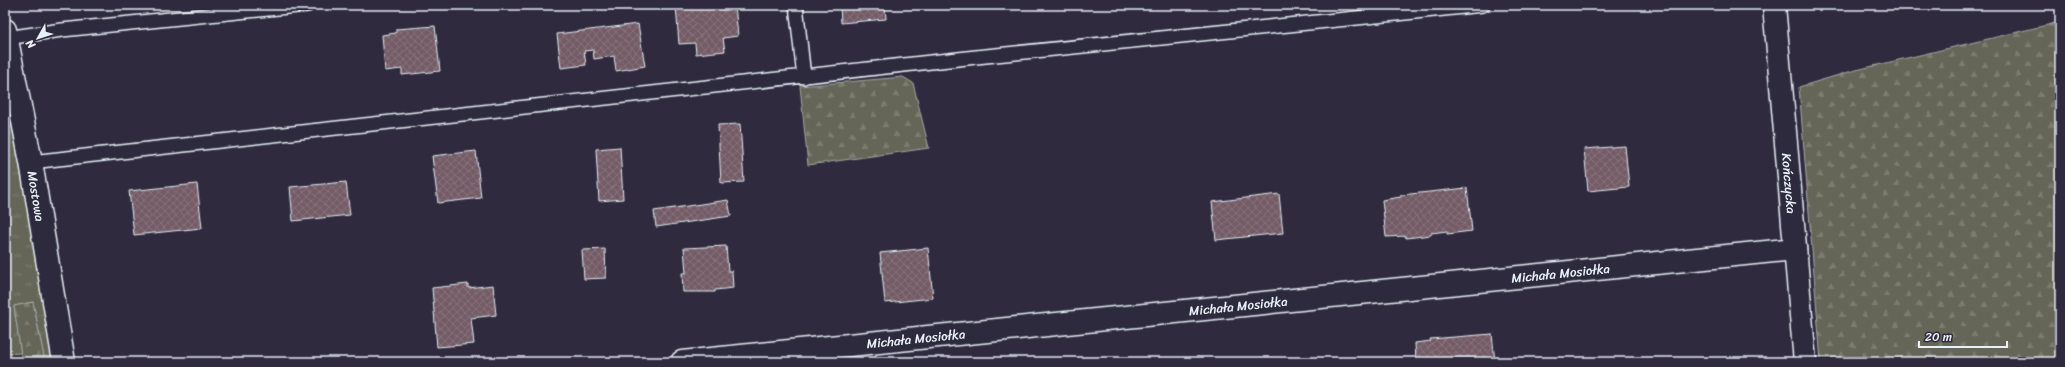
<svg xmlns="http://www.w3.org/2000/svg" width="2065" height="367" font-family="Sriracha,sans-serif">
<defs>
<pattern id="grass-tufts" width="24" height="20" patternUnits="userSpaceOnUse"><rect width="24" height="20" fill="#656658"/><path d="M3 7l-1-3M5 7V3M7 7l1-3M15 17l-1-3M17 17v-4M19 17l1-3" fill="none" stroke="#7b7c71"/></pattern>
<pattern id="forest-firs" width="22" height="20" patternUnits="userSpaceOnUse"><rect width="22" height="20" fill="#656658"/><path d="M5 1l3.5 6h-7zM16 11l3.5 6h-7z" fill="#7b7c71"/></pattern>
<pattern id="building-cross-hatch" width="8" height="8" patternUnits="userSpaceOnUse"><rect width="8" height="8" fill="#735b66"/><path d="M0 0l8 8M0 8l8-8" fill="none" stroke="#87737d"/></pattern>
</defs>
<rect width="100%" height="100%" fill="#2f2a3d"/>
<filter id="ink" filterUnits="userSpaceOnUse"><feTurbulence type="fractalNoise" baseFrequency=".025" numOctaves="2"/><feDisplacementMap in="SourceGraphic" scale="8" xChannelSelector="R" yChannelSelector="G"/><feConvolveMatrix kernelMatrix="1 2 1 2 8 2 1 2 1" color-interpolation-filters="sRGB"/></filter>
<g filter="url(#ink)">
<path fill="url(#grass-tufts)" stroke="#a6aca8" d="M5 97 24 181 53 362H45L33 302 14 306 21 353 5 354Z"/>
<path fill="url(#forest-firs)" stroke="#a6aca8" d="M2060 22V362H1821L1799 87 1852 71Z
M903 77 913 83 929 148 808 165 800 86Z
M33 302 45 362H22L14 306Z"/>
<path fill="url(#building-cross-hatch)" stroke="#e8f1f8" d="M735 5 738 36 723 38 725 51 696 54 695 43 679 44 676 6Z
M840 5H885L886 19 841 23Z
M638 24 645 66 616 71 614 56 594 59 593 50 584 51 586 65 561 68 557 34Z
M435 26 440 71 402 75V69L385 71 382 35 396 33V29Z
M740 124 744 182 721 183 718 125Z
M1625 146 1629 187 1588 191 1584 149Z
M620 147 623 199 599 201 596 149Z
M476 151 481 198 438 203 432 156Z
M346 182 350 215 293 221 290 187Z
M197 184 202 228 134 235 129 191Z
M1467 188 1472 231 1447 234V231L1431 233V235L1406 238V236L1386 237 1382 200 1401 197V195Z
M1279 194 1283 233 1216 240 1212 202Z
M728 200 731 216 656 227 654 211Z
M726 246 728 271H732L733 288 715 290V292H683L682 273H686L684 248Z
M928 248 933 298 885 303 880 253Z
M605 249 606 278 584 279 582 250Z
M468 284V288L493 285 496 315 471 318 474 344 437 347 432 288Z
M1492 334 1495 362H1416L1415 343 1431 341 1430 339Z
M1301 358V362H1288L1287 360Z"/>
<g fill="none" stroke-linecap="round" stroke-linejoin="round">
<defs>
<path id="service" d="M796 5 804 77
M6 38 62 30 308 5
M31 162 976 57 1483 5"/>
<g id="minor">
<path id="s1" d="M1774 5 1805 362"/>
<path id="s2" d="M5 30 31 162 64 362"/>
<path id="s3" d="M682 362 1795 249"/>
</g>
</defs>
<use href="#service" stroke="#e8f1f8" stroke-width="16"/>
<use href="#minor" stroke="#e8f1f8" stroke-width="25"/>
<use href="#service" stroke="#2f2a3d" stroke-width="13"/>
<use href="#minor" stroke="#2f2a3d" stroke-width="22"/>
</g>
</g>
<g text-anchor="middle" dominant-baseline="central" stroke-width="4" stroke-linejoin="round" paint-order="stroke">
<g font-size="13" fill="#e8f1f8" stroke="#2f2a3d">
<text stroke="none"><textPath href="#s1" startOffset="179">Kończycka</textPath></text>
<text stroke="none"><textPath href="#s2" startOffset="169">Mostowa</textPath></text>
<text stroke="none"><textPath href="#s3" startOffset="883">Michała Mosiołka</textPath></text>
<text stroke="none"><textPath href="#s3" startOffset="559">Michała Mosiołka</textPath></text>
<text stroke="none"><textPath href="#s3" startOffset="235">Michała Mosiołka</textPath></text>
</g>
</g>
<rect width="2065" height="367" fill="none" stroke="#2f2a3d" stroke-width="20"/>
<rect x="10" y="10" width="2045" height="347" fill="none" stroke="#e8f1f8" stroke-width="1.5" filter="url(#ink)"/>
<g transform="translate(38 38) rotate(231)" stroke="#2f2a3d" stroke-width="3" paint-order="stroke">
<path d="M0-3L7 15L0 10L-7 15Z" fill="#e8f1f8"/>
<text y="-6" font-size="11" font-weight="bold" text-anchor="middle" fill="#e8f1f8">N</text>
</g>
<path d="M1919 341v6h88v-6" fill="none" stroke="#e8f1f8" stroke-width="2"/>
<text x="1925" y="341" font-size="12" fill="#e8f1f8" stroke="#2f2a3d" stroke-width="3" paint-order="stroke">20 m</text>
</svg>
